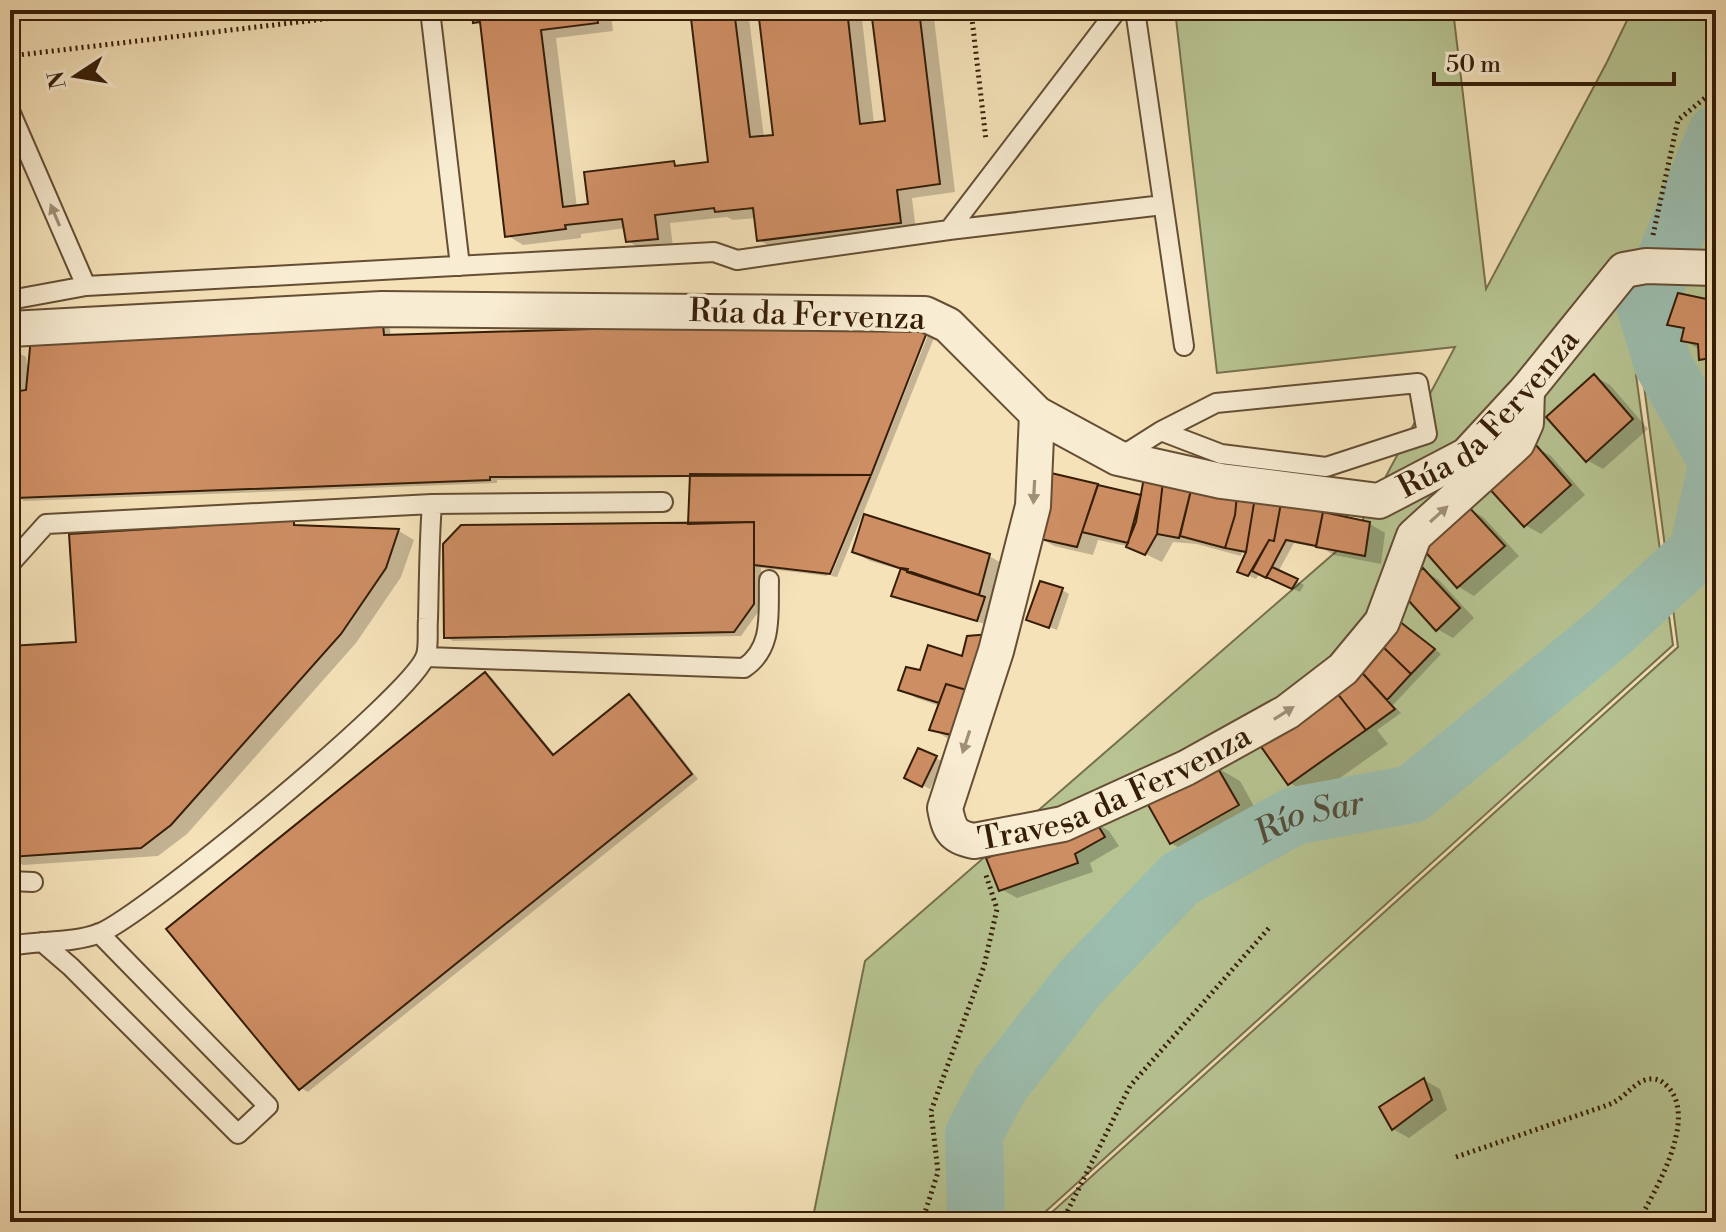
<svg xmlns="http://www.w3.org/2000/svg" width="1726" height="1232" font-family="'Libre Bodoni',serif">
<rect width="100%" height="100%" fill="#f5e2b9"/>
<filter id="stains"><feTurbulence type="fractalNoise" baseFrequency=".0025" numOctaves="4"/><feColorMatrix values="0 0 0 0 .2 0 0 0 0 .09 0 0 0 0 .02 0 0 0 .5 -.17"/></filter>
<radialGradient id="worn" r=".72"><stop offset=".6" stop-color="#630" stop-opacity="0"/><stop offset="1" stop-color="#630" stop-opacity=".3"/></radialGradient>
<path fill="#b7c492" stroke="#76704c" stroke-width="2" d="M1175 10H1453L1486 289 1607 62 1632 10H1716V1222H1041L1678 647 1642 370 1636 375 1673 645 1034 1222H812L865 961 1354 536 1455 347 1217 373Z"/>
<path fill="#0003" d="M474 10H654L611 16 613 31 556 38 577 208 590 206 673 163 680 167 710 164 692 10H748L764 138 775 136 760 10H861L874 124 887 122 874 10H933L955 192 912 198 916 231 775 249 759 240 757 218 733 220 727 217 670 223 673 247 643 250 628 241 626 228 581 234V238L523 245 507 235 483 26 475 21Z
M1716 303V367L1701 358 1699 349 1683 340 1685 333 1669 324Z
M383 325 390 329 391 337 801 330 928 335H924L827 576 761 568V608L741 636 453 641 446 637 690 526 692 477 497 480V483L24 501 17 497 15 393 10 394V348L26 357 28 376Z
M928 335 934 338 864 511 837 577 831 576Z
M1594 376 1610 385 1648 429 1603 469 1587 460Z
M1535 447 1551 456 1585 495 1541 534 1525 525Z
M1052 476 1142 498 1146 479 1370 524 1385 533 1381 564 1334 555 1322 548 1294 543 1278 572 1304 585 1300 592 1260 573 1256 579 1247 575V553L1242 552 1241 556 1197 544 1173 542 1162 562 1131 547 1098 540 1093 555 1054 546 1038 537Z
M1467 508 1483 517 1519 556 1474 596 1459 587 1424 548Z
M293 522 301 527 399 531 414 540 401 577 356 643 187 834 158 856 23 865 10 857V648L78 644Z
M854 552 989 556 1005 565 985 624 901 599 902 570 870 561Z
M1423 570 1439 580 1474 618 1453 638 1437 629Z
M1062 590 1069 594 1057 630 1029 619Z
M1407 628 1441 654 1393 705 1401 713 1377 730 1388 744 1313 797 1290 783 1335 690Z
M922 673 972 744 947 738 932 729 940 706 916 698 901 689Z
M485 674 492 678 555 755 629 696 637 701 698 779 308 1092 301 1088Z
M936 758 943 762 930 789 907 777Z
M1216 767 1240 781 1261 819 1195 857 1171 843Z
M1094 822 1109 831 1119 846 1090 863 1093 872 1017 898 1001 889Z
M1424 1080 1440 1089 1447 1110 1409 1138 1393 1129 1382 1108Z"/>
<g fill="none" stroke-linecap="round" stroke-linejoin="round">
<g stroke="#9cbeaf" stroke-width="58">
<path d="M1716 134 1646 308 1663 364 1716 459"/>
<path id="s1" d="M976 1222 974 1134 1000 1085 1081 982 1180 879 1294 816 1412 794 1612 630 1698 551 1716 471"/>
</g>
</g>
<path fill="#ce8e64" stroke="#351d07" stroke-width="2" d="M472 10H596L598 23 541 30 563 207 588 204 584 172 674 161 675 166 708 162 690 10H734L750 137 773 135 758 10H847L860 124 885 121 871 10H919L940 184 897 190 901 223 757 241 753 208 715 212 714 208 655 215 658 239 626 242 622 219 565 225 566 229 505 237 480 22 473 23Z
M1716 200V232L1706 229Z
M1678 293 1716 301V357L1699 360 1698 344 1681 341 1684 328 1667 325Z
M383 323 384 335 660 327 801 328 927 332 871 475 490 477V480L15 498 13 392 26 390 31 337Z
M10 346 14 383 10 384Z
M1594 374 1633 419 1586 462 1546 417Z
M1535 444 1571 485 1524 527 1487 486Z
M1051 473 1098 484 1077 547 1036 538Z
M690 474 871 475 830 574 754 565V522L688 524Z
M1144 477 1163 481 1157 534 1145 555 1126 547 1136 522Z
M1163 481 1192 486 1179 538 1157 534Z
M1098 485 1141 495 1128 543 1082 532Z
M1192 486 1237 495 1235 515 1225 548 1180 536Z
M1237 495 1255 497 1246 552 1225 548 1235 515Z
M1255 497 1281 503 1274 541 1269 540 1248 576 1237 572 1246 552Z
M1281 503 1323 512 1316 546 1286 540 1266 578 1252 571 1269 540 1274 541Z
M1467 505 1505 546 1457 588 1422 548Z
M1323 512 1370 522 1365 556 1316 547Z
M864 514 990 554 979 595 852 552Z
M294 520V525L399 529 386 568 341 634 171 825 141 848 10 857V646L76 642 69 534Z
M754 522V604L734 632 444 638 443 544 461 525Z
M1272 567 1298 579 1292 589 1266 577Z
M901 568 908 569 907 572 985 597 977 621 891 596Z
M1423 568 1460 608 1436 631 1399 590Z
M1040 581 1063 588 1049 628 1026 620Z
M1399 621 1435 649 1411 674 1379 643Z
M990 634 973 692 946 684 939 703 898 690 906 667 920 670 928 645 962 656 967 636Z
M1379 643 1411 674 1387 700 1356 666Z
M1356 666 1395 709 1366 730 1334 689Z
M485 672 553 755 629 694 692 774 299 1090 166 929Z
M946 684 973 692 956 736 929 730Z
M1334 689 1366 730 1288 785 1255 738Z
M918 748 937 756 922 787 904 778Z
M1216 765 1239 805 1170 844 1147 803Z
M1094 819 1105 837 1075 854 1078 863 999 891 986 858Z
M1424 1078 1432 1100 1392 1130 1379 1107Z"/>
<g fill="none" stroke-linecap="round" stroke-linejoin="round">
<defs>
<path id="service" d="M430 10 460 266
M1135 10 1184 346
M10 111 86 286
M949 230 1117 10
M10 300 86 286 714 252 737 260 949 230 1163 205
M1120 457 1161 431 1216 403 1418 383 1427 434 1326 467 1221 454 1161 431
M10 564 46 524 432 504
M426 657 744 668C774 648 768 613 769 580
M10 881 33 882
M42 942 71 967 238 1134 268 1106 99 933
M10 946C39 940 71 944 100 933 144 915 415 694 426 655 429 645 427 630 428 619 429 581 429 542 432 504L663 502"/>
<g id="minor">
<path id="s2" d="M10 329 382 309 925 314 948 325 1037 414 1118 458 1221 481 1379 501 1467 455 1527 390 1624 270 1646 266 1714 268 1716 266"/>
<path id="s3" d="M1037 414 1033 506 996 651 945 808C949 829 952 837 974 841L1063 824 1186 768 1287 712 1343 669 1382 622 1414 536 1517 443 1526 423 1527 390"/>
</g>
</defs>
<use href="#service" stroke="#654e34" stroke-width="22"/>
<use href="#minor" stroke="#654e34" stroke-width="38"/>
<path stroke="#351d07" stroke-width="5" stroke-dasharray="2 4" stroke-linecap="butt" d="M971 10 986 140
M10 56 401 10
M1653 235 1678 120 1716 89
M1456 1157 1599 1108C1605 1106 1611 1104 1616 1101 1628 1094 1638 1078 1653 1079 1660 1079 1664 1083 1669 1088 1697 1121 1655 1191 1638 1222
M922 1222 938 1172 931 1111 984 966 997 909 985 872
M1062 1222 1130 1086 1269 928"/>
<use href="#service" stroke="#f8ecd2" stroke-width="18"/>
<use href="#minor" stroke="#f8ecd2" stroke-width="34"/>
</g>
<defs><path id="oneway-solid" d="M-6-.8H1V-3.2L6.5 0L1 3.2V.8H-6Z" transform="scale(2)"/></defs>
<g fill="#a08f77">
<use href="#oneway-solid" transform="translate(55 215) rotate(-113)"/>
<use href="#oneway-solid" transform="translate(1034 492) rotate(93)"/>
<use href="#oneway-solid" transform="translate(1439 514) rotate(-42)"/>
<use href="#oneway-solid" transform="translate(1284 713) rotate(-32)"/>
<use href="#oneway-solid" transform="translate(966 742) rotate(108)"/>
</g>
<g text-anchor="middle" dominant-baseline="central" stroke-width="7" stroke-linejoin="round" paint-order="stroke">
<g font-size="32" fill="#351d07" stroke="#f8ecd2">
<text transform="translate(807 315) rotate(2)">Rúa da Fervenza</text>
<text stroke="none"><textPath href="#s2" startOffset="1566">Rúa da Fervenza</textPath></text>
<text stroke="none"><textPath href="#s3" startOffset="606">Travesa da Fervenza</textPath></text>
</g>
<g font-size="34" font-style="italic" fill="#544d39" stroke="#f8ecd2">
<text stroke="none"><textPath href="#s1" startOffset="562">Río Sar</textPath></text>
</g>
</g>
<rect width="1726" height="1232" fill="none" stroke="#f5e2b9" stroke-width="40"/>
<rect x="12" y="12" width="1702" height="1208" fill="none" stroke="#351d07" stroke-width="4"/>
<rect x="20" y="20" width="1686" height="1192" fill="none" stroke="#351d07" stroke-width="2"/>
<g transform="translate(76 76) rotate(258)" stroke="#f8ecd2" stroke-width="6" paint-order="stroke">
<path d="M0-6L14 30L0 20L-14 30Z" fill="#351d07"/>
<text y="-12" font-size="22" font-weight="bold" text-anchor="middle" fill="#351d07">N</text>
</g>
<path d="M1434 72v12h240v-12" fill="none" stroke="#351d07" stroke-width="4"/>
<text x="1446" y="72" font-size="24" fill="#351d07" stroke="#f8ecd2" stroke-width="6" paint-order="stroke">50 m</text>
<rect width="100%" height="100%" filter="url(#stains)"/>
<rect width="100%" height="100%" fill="url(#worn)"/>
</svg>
